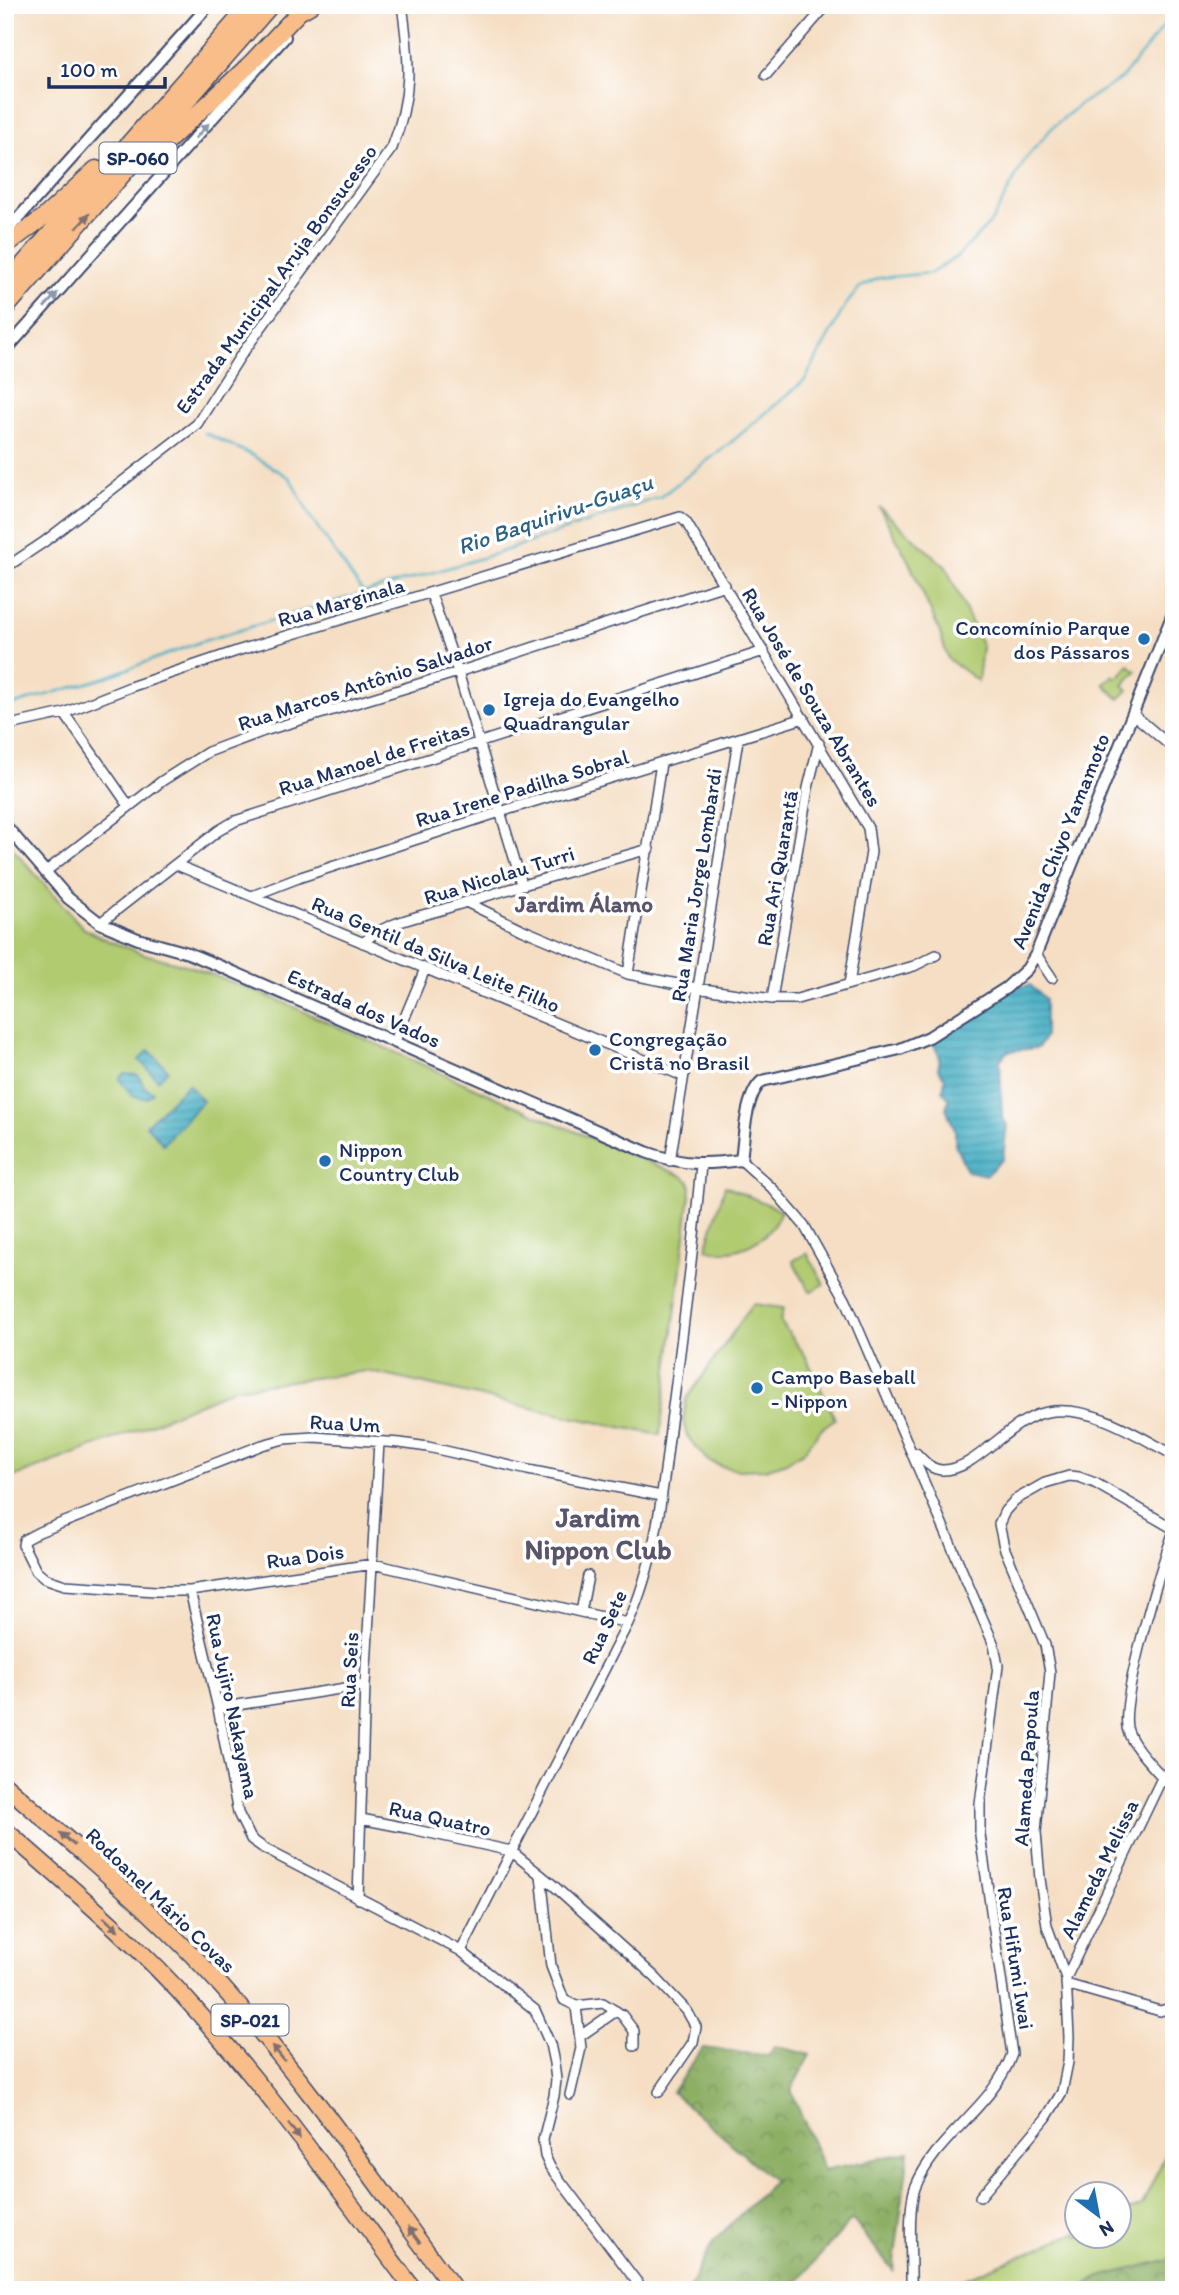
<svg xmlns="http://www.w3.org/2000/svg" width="1179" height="2295" font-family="Itim,sans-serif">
<defs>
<pattern id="forest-crowns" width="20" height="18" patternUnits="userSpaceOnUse" patternTransform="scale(1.75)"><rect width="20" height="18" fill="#8caf63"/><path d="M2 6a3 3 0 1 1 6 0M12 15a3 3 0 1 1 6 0" fill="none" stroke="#728f55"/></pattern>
<pattern id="water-rules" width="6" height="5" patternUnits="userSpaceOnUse" patternTransform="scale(1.75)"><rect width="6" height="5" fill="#45aec3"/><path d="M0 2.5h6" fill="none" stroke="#398ea2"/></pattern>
</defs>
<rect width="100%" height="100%" fill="#fff"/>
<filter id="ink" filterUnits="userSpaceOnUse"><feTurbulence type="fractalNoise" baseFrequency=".0143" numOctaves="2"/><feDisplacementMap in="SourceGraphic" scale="14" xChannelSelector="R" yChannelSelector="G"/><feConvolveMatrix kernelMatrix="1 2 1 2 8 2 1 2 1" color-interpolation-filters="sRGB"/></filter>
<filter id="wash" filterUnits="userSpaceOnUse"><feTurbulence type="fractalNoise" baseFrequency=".00686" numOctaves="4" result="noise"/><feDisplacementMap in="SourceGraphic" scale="28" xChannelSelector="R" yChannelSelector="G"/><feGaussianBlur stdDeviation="1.57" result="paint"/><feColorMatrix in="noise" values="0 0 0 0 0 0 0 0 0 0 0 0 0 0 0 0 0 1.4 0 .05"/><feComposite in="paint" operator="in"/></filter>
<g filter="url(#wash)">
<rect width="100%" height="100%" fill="#f5dec3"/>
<path fill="#b1cb71" stroke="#667d68" stroke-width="2" d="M879 507 946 567 982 646 978 681 948 659 939 630 909 562Z
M1129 665 1136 671 1123 685 1128 690 1119 699 1104 684 1113 675 1117 678Z
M5 840 83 928 109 941 144 954 189 966 278 1000 531 1113 680 1175 689 1181 691 1187 660 1435 566 1416 367 1371 235 1388 142 1428 5 1480Z
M725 1186 781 1210C771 1240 737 1258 706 1249Z
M807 1253 824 1284 810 1292 793 1261Z
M753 1304 783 1308 780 1321 805 1355 835 1419 822 1428 803 1452 784 1463 765 1469 739 1470 720 1466 706 1459 687 1436 683 1421 686 1400Z
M1174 2137V2290H939L1077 2232 1078 2236H1120V2214L1142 2205Z"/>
<path fill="url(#forest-crowns)" stroke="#546f60" stroke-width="2" d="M775 2046 810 2055 791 2090 824 2170 909 2152 893 2270 852 2219 790 2290H688L713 2242 774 2181 672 2092 703 2048 768 2056Z
M1174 2258V2290H1077L1100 2277Z"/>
<path fill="url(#water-rules)" stroke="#306e90" stroke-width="2" d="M1030 985 1045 999V1036L1038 1048 1008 1051 1000 1060 1002 1117 1007 1125 1003 1159 986 1175 967 1171 955 1144V1130L946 1108 949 1099 943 1091 945 1078 938 1069 940 1058 932 1040 1017 987Z
M149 1050 168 1070 158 1080 139 1060Z
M125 1074 138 1075 144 1086 153 1092 147 1098C133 1099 128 1091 120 1080V1077Z
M188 1084 203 1101 163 1144 146 1125Z"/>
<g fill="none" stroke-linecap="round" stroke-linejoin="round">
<path stroke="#45aec3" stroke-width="2.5" d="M205 433 252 455 290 478 311 518 364 594
M5 707 101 679 200 642 498 553 660 497 729 444 805 380 845 306 860 287 879 278 931 273 958 256 992 221 1026 158 1052 128 1079 105 1122 78 1163 27 1174 10"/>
</g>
</g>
<g filter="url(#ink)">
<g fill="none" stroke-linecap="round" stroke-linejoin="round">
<defs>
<path id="minor" d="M766 75 827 5
M5 568 44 542 197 424 239 358 392 148C413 94 410 61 402 5
M431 594 458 672 522 884
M64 713 129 806
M1133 714 1174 749
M5 726 64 713 130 687 240 650 680 517 686 522 868 828 871 852 849 984
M177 865 683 1076
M45 872 162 781 208 752 264 731 458 672 725 585
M252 896 301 877 500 812 804 718
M466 902 521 929 628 974 697 988 772 999H797L914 966 936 955
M100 923 218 831 235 821 764 651
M363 943C384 922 420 917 447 908 514 887 581 868 649 849
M1036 954 1052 978
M628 974 661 763
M772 999 808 788 819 743
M395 1041 425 969
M741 1160 772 1188 804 1225 846 1300 994 1645 998 1666 980 1804V1835L1012 2054C993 2108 936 2135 915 2188 907 2211 912 2264 911 2290
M670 1161 738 740
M916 1453C923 1460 931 1470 942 1470 977 1472 1011 1414 1054 1411 1098 1408 1137 1436 1174 1455
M1174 1531C1162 1564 1118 1704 1128 1731 1135 1752 1161 1773 1174 1791
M190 1591 218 1708 238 1813 251 1839 265 1849 461 1951 535 2010 550 2044 554 2063 556 2080 554 2096 543 2140 545 2156 550 2167 643 2290
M581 1612 588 1576
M628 1623 373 1564 190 1591H155L65 1585 44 1578 36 1571 23 1545 24 1540 39 1532 262 1445 284 1439 314 1437 400 1443 428 1447 528 1470 661 1496
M218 1708 365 1685
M361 1819 407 1828 511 1851 553 1885 655 1977 687 2011 696 2027 693 2042 659 2092
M541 1875 551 1966 564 2000 576 2006 603 2003 622 2015 634 2031V2046
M358 1899 365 1685 379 1442
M461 1951 628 1623C658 1558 663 1484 672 1414 683 1331 694 1248 701 1164
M1066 1978 1163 1776
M1066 1984 1160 2011 1174 2007
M579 2037 616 2011
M570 2095 581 2048 576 2006
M980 2197 1046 2118 1062 2092 1068 2062 1069 2037 1066 1978 1047 1926 1040 1879 1036 1832 1050 1672 1045 1645 1004 1547 999 1524 1005 1511 1015 1500 1045 1483 1069 1476 1079 1477 1095 1483 1174 1529"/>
<path id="tertiary" d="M5 233 209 5
M5 351 285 37
M5 825 68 898 100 923 138 939 188 953 222 967 646 1152C681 1165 705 1165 741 1160 744 1139 745 1095 762 1081L900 1049 929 1037 1006 988 1027 969 1036 954 1174 611"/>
<path id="motorway" d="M146 162 249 65 299 12 311 5
M5 246 44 217 96 169
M5 285 250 5
M5 309 271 5
M5 1785C79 1850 157 1914 222 1987 307 2082 379 2188 455 2290
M5 1830C70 1887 137 1943 195 2009 274 2097 343 2195 414 2290"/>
</defs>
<use href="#minor" stroke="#3c496d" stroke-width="12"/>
<use href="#tertiary" stroke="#3c496d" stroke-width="14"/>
<use href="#motorway" stroke="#3c496d" stroke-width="19"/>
<use href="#minor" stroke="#fff" stroke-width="9"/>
<use href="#tertiary" stroke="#fff" stroke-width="10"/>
<use href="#motorway" stroke="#f8bd89" stroke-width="16"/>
</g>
<defs><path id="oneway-solid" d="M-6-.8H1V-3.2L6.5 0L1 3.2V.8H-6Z" transform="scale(1.75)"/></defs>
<g fill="#8d97ae">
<use href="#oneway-solid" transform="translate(202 131) rotate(-48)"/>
<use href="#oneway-solid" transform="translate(51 300) rotate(-48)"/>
</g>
<g fill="#7e6f71">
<use href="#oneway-solid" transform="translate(83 221) rotate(-49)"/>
<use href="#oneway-solid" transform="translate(67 1839) rotate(-139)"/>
<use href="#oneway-solid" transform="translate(111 1924) rotate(42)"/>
<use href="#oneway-solid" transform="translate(278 2053) rotate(-129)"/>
<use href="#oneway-solid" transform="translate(294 2131) rotate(53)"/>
<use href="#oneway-solid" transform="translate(414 2235) rotate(-127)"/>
</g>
</g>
<g fill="#1f6fb2" stroke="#fff" stroke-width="2.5">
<circle cx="1144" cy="639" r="7"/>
<circle cx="489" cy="710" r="7"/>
<circle cx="595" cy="1050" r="7"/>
<circle cx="325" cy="1161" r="7"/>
<circle cx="757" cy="1388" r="7"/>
</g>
<g text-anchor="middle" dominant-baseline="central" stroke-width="7" stroke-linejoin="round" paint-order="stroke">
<g fill="#fff" stroke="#5f6d8e" stroke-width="2">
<rect x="99.5" y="142.5" width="77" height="31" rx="5"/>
<rect x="211.5" y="2004.5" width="77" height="31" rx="5"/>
</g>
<g font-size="19" font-weight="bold" fill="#1b2f5e">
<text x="138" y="158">SP-060</text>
<text x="250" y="2020">SP-021</text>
</g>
<g font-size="21" fill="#1b2f5e" stroke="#fff">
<text transform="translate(276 279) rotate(-54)">Estrada Municipal Aruja Bonsucesso</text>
<text transform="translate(341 602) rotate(-16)">Rua Marginala</text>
<text transform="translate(365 683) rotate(-18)">Rua Marcos Antônio Salvador</text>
<text transform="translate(812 697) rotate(59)">Rua José de Souza Abrantes</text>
<text transform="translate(374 758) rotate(-18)">Rua Manoel de Freitas</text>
<text transform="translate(522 788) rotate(-17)">Rua Irene Padilha Sobral</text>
<text transform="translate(1060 841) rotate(-68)">Avenida Chiyo Yamamoto</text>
<text transform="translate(777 868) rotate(-80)">Rua Ari Quarantã</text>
<text transform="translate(499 875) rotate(-17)">Rua Nicolau Turri</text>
<text transform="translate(696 885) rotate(-81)">Rua Maria Jorge Lombardi</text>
<text transform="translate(436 954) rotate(23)">Rua Gentil da Silva Leite Filho</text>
<text transform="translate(364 1008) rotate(24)">Estrada dos Vados</text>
<text transform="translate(345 1423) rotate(3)">Rua Um</text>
<text transform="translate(305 1556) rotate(-8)">Rua Dois</text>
<text transform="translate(604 1627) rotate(-65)">Rua Sete</text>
<text transform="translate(349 1670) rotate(-87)">Rua Seis</text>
<text transform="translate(233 1706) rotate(78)">Rua Jujiro Nakayama</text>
<text transform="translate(1026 1768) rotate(-86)">Alameda Papoula</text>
<text transform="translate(440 1818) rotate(12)">Rua Quatro</text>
<text transform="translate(1099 1869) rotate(-64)">Alameda Melissa</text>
<text transform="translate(161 1900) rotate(44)">Rodoanel Mário Covas</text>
<text transform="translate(1016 1958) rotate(81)">Rua Hifumi Iwai</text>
</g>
<g font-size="21" fill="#1b2f5e" stroke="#fff" text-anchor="start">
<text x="1130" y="627" text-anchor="end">Concomínio Parque<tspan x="1130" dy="24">dos Pássaros</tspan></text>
<text x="503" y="698">Igreja do Evangelho<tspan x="503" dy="24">Quadrangular</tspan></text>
<text x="609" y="1038">Congregação<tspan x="609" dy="24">Cristã no Brasil</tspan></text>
<text x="339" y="1149">Nippon<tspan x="339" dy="24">Country Club</tspan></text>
<text x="771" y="1376">Campo Baseball<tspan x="771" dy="24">- Nippon</tspan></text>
</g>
<g font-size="23" font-style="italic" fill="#2c6286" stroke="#fff">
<text transform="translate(555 514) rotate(-19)">Rio Baquirivu-Guaçu</text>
</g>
<g font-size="23" font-weight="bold" fill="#5a556a" stroke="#fff">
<text x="584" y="904">Jardim Álamo</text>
</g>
<g font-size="28" font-weight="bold" fill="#5a556a" stroke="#fff">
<text x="598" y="1517">Jardim<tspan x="598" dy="32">Nippon Club</tspan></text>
</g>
</g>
<rect width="1179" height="2295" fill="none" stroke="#fff" stroke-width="28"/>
<g transform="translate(1098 2215) rotate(148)"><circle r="33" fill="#ffffff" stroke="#a4acbf" stroke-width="2"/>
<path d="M0-5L12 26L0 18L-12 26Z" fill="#1f6fb2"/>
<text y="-10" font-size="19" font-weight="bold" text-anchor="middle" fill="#1b2f5e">N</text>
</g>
<path d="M49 77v10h116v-10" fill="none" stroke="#1b2f5e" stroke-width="3.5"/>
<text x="60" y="77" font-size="21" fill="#1b2f5e" stroke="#ffffff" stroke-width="5" paint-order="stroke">100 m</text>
</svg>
